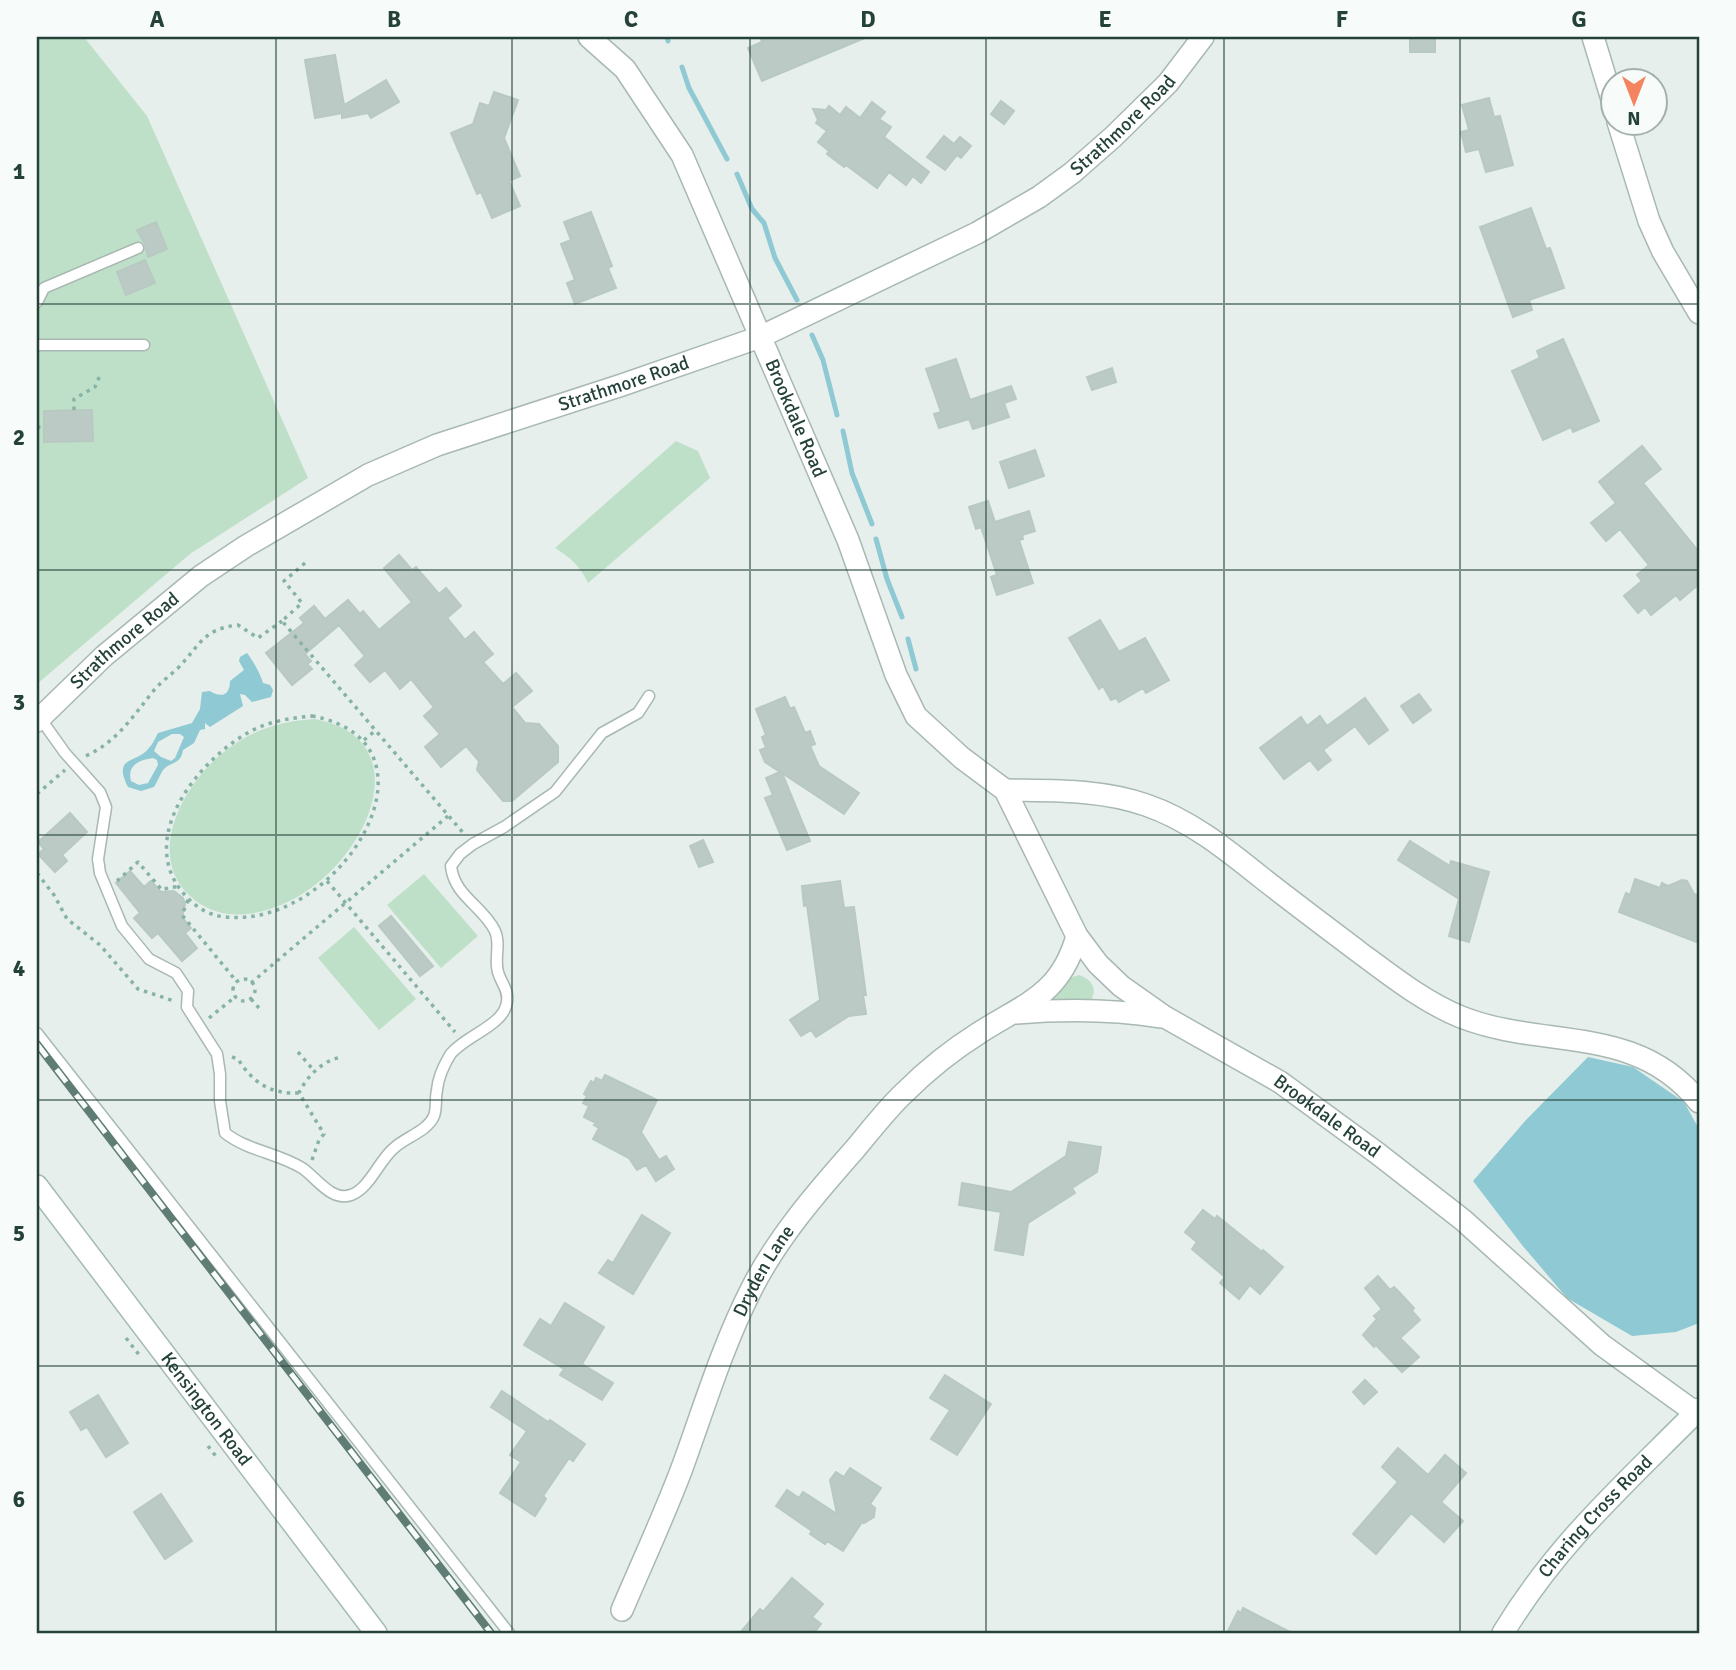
<svg xmlns="http://www.w3.org/2000/svg" width="1736" height="1670" font-family="Signika,sans-serif">
<rect width="100%" height="100%" fill="#e6efeb"/>
<path fill="#bfe0c8" d="M37 37H84L147 116 308 478 190 554 37 684Z
M676 441 698 451 710 478 588 583C580 566 570 557 555 548Z
M314 719C445 741 340 924 228 914 214 912 200 906 190 896 144 854 185 782 225 751 251 730 282 721 314 719Z
M424 874 478 936 441 968 387 905Z
M354 927 416 999 379 1030 318 958Z
M1079 975C1091 979 1098 988 1091 1000L1050 1006 1046 999 1072 977Z"/>
<path fill="#8ec9d4" fill-rule="evenodd" d="M247 653C252 659 261 675 263 683L270 685 273 690 271 697 252 702 245 695 240 694 243 706 210 727 205 723V729L200 730 194 743 183 750C181 765 171 761 163 770 160 775 157 782 154 787L141 791 128 787C112 755 137 764 149 748 153 744 155 738 158 733L192 723 200 709 202 692 210 691C221 698 230 696 230 681L244 670 239 661 240 657ZM172 734H180L184 737 175 758 171 761 161 757 154 751 158 742ZM153 758 157 760 158 765 148 783 139 785 131 781C127 765 139 760 153 758Z
M1588 1057 1633 1067 1684 1102 1699 1129V1323L1676 1332 1632 1336 1567 1298 1522 1245 1473 1181 1526 1120Z"/>
<g fill="none" stroke-linecap="round" stroke-linejoin="round">
<path stroke="#8ec9d4" stroke-width="5" d="M667 37 668 41
M682 67 689 88 727 159
M737 174 752 209 764 223 775 258 797 300
M812 335 823 360 837 415
M843 431 852 473 872 524
M876 539 887 579 902 617
M908 639 916 669"/>
</g>
<path fill="#bbcac4" stroke="#b8c9c2" stroke-width="2" d="M760 37H867L762 81 748 48 762 42Z
M1410 37H1435V52H1410Z
M335 55 344 105 386 80 399 102 371 118 368 113 342 118V113L315 118 305 60Z
M494 92 518 100 504 138 520 176 509 181 520 206 492 218 481 192 477 194 451 133 473 124 480 103 489 106Z
M1489 98 1494 117 1500 116 1513 165 1486 172 1479 149 1466 152 1461 132 1469 130 1462 105Z
M1001 101 1014 111 1004 124 991 114Z
M872 102 885 112 879 119 891 127 884 137 929 172 921 183 913 176 906 185 889 172 877 188 846 165 844 167 827 154 829 151 818 142 827 131 816 123 818 120 813 109 826 110 829 106 840 115 846 107 860 118Z
M944 136 954 144 960 137 971 146 961 158 957 155 945 170 927 157Z
M1531 208 1546 249 1550 248 1564 288 1529 300 1532 310 1513 317 1480 227Z
M591 212 612 266 608 268 616 288 575 304 567 283 575 280 561 244 571 240 564 222Z
M156 222 167 249 148 257 145 244 137 230Z
M145 260 155 283 126 295 117 272Z
M1563 339 1599 421 1573 432 1571 427 1543 440 1512 371 1540 358 1537 351Z
M956 359 970 400 1011 386 1016 399 1004 403 1009 417 973 429 969 419 939 428 934 414 941 412 926 369Z
M1112 368 1116 382 1092 390 1087 377Z
M92 410 93 441 44 442V411Z
M1642 446 1661 469 1643 483 1699 552V584L1680 600 1676 595 1651 615 1645 607 1638 613 1624 596 1642 581 1637 575 1649 565 1620 529 1606 541 1591 523 1616 503 1599 482Z
M1035 450 1044 476 1009 488 1000 462Z
M988 501 995 522 1029 511 1035 531 1022 535 1023 539 1019 540 1033 583 997 595 991 577 997 575 981 527 976 529 969 507Z
M399 555 412 570 416 567 439 594 446 588 461 606 447 618 465 640 474 632 493 654 483 662 503 684 516 673 532 691 512 707 525 723 539 724 558 746V762L512 801H503L477 770 479 761 466 746 441 767 425 747 440 734 424 716 434 707 411 679 400 689 385 670 370 682 355 665 365 656 339 625 305 654 311 661 307 664 312 669 292 685 266 653 304 623 300 618 314 606 325 619 348 600 360 614 363 611 379 630 412 602 384 568Z
M1100 620 1119 652 1145 638 1169 680 1146 693 1143 688 1119 702 1116 698 1111 700 1103 686 1099 689 1069 638Z
M1419 694 1431 710 1413 723 1401 706Z
M785 697 790 709 794 707 805 733 810 731 815 744 810 746 819 766 859 793 844 814 782 773 810 841 787 850 765 798 773 795 766 778 780 772 765 762 760 750 766 748 762 737 766 735 756 709Z
M1365 698 1388 730 1369 744 1355 726 1323 750 1331 760 1318 770 1310 760 1284 779 1260 748 1301 717 1307 726 1320 716 1327 726Z
M70 813 87 832 62 855 67 861 55 872 38 854 44 849 38 842Z
M703 840 713 862 699 867 690 846Z
M1410 841 1450 866 1451 861 1489 872 1469 942 1449 936 1459 899 1398 860Z
M130 871 144 887 151 881 161 892 174 891 183 898 185 904 182 917 191 928 185 933 197 948 182 961 158 933 152 938 134 918 140 913 116 883Z
M1635 879 1660 888 1662 883 1668 886 1682 880 1687 881 1694 894 1699 896V943L1619 912 1626 893 1630 895Z
M840 881 844 908 854 907 866 995H863L866 1014 849 1016 816 1037 811 1030 801 1036 790 1020 820 1000 807 905 804 906 802 886Z
M391 916 433 966 420 976 379 926Z
M605 1075 657 1100 641 1132 659 1160 666 1156 674 1169 656 1181 646 1165 637 1170 629 1158 593 1139 599 1128 594 1125 596 1123 584 1117 589 1106 583 1103 587 1096 584 1094 591 1081 594 1083 596 1078 602 1081Z
M1069 1142 1101 1147 1097 1172 1072 1188 1075 1193 1028 1223 1023 1255 995 1250 1001 1212 959 1205 962 1183 1011 1192 1066 1156Z
M1203 1210 1215 1219 1217 1216 1262 1252 1263 1250 1283 1267 1260 1294 1250 1285 1239 1299 1220 1283 1225 1277 1192 1249 1197 1242 1185 1232Z
M642 1215 670 1233 633 1294 599 1273 608 1260 613 1263Z
M1378 1276 1390 1290 1394 1287 1399 1292 1414 1308 1412 1311 1420 1320 1400 1338 1419 1357 1402 1372 1376 1345 1374 1347 1363 1335 1377 1319 1374 1316 1382 1309 1365 1288Z
M565 1303 604 1327 582 1364 613 1383 602 1400 560 1375 564 1369 524 1345 540 1319 551 1326Z
M945 1375 991 1404 957 1455 931 1439 950 1410 930 1398Z
M1365 1380 1377 1392 1364 1404 1353 1392Z
M502 1391 548 1422 550 1420 585 1444 573 1461 569 1458 543 1496 546 1499 535 1516 500 1493 521 1462 510 1455 527 1431 491 1407Z
M98 1395 128 1443 106 1457 87 1427 81 1430 70 1412Z
M1398 1448 1428 1475 1445 1455 1466 1473 1441 1502 1463 1521 1444 1542 1411 1513 1376 1554 1353 1534 1398 1482 1382 1467Z
M850 1468 881 1488 870 1504 875 1508 874 1517 864 1523 862 1522 843 1551 827 1541 825 1544 810 1534 812 1531 776 1506 787 1490 799 1498 803 1492 837 1514 830 1480 836 1472 844 1477Z
M161 1494 192 1541 165 1559 134 1512Z
M792 1578 823 1604 812 1617 821 1624 814 1633H740L760 1609 763 1612Z
M1243 1608 1292 1633H1227L1238 1611 1241 1613Z"/>
<g fill="none" stroke-linecap="round" stroke-linejoin="round">
<defs>
<path id="lane" d="M37 302 44 288 138 248
M37 345H144
M40 718 65 753 100 792 106 807 98 859 100 873 122 926 149 959 176 973 188 991 187 1007 217 1054 220 1074V1101L225 1133C248 1151 278 1153 302 1168 316 1177 331 1202 351 1195 369 1189 379 1161 393 1149 405 1137 427 1132 434 1116 437 1107 435 1099 437 1090 438 1078 444 1065 450 1055 464 1036 504 1026 507 1002 509 990 501 983 498 972 494 959 501 944 495 931 483 906 454 896 451 866L460 854 473 844 504 827 555 792 602 733 638 713 649 696
M37 1033 509 1633"/>
<g id="street">
<path id="s1" d="M589 37 625 69 682 155 848 540 896 675 916 716 962 758 1005 790 1077 936 1098 964 1121 986 1165 1017 1280 1082 1377 1153 1463 1220 1602 1345 1696 1413"/>
<path d="M1593 37 1614 106"/>
<path d="M1618 122 1649 221 1663 252 1699 313"/>
<path id="s2" d="M37 721 104 656 201 576 246 546 368 475 437 445 622 385 760 337 977 233 1039 197 1072 173 1113 137 1168 83 1203 37"/>
<path d="M1005 790C1052 791 1101 789 1146 805 1190 820 1226 849 1262 878 1294 903 1326 927 1359 952 1390 975 1424 1002 1461 1017 1545 1050 1636 1023 1699 1102"/>
<path d="M1016 1013C1065 1009 1112 1009 1160 1017"/>
<path id="s3" d="M622 1610C642 1563 664 1516 682 1468 704 1408 722 1347 751 1290 777 1238 817 1192 855 1149 871 1130 886 1110 904 1093 926 1071 952 1050 979 1033 1025 1003 1060 996 1077 936"/>
</g>
<g id="secondary">
<path id="s4" d="M37 1186 376 1633"/>
<path id="s5" d="M1503 1633C1558 1542 1626 1483 1699 1409"/>
</g>
</defs>
<use href="#lane" stroke="#a8b8b2" stroke-width="13"/>
<use href="#street" stroke="#a8b8b2" stroke-width="24"/>
<use href="#secondary" stroke="#a4bbb3" stroke-width="24"/>
<path stroke="#86b3a5" stroke-width="3.5" stroke-dasharray="3.5 5" stroke-linecap="butt" d="M74 410V399L95 387 101 373
M37 427H44
M305 563 284 581 302 603 282 621 465 835
M312 716C453 742 342 929 225 917 208 915 195 907 184 894 135 838 199 759 251 731 270 721 291 718 312 716Z
M364 740 376 730
M86 756C118 741 133 716 155 689 162 681 171 675 179 667 200 645 203 629 238 625L258 638 282 621
M37 794 65 770
M37 873 54 895 67 919 100 945 138 989 174 1001
M117 881 138 862 162 890 170 887H178
M327 881 455 1032
M188 900 182 915 237 982
M233 990a11 11 0 1 1 22 0a11 11 0 1 1-22 0Z
M251 983 448 816
M251 999 259 1008
M209 1018 235 997
M298 1052 315 1072
M232 1057 238 1059C253 1083 270 1094 299 1093
M312 1160 319 1140 324 1134 299 1093C307 1076 323 1060 342 1057
M126 1338 140 1356
M208 1446 218 1459"/>
<use href="#lane" stroke="#fff" stroke-width="10"/>
<use href="#street" stroke="#fff" stroke-width="21"/>
<use href="#secondary" stroke="#fff" stroke-width="21"/>
<defs>
<path id="rail" d="M37 1044 491 1633"/>
</defs>
<use href="#rail" stroke="#5f7d75" stroke-width="8"/>
<use href="#rail" stroke="#f7fbf9" stroke-width="5" stroke-dasharray="16" stroke-linecap="butt"/>
</g>
<path fill="none" stroke="#24423a" stroke-width="2" stroke-opacity="0.55" d="M276 37V1633M512 37V1633M750 37V1633M986 37V1633M1224 37V1633M1460 37V1633M37 304H1699M37 570H1699M37 835H1699M37 1100H1699M37 1366H1699"/>
<g text-anchor="middle" dominant-baseline="central" stroke-width="5" stroke-linejoin="round" paint-order="stroke">
<g font-size="19" fill="#24423a" stroke="#f7fbf9">
<text stroke="none"><textPath href="#s2" startOffset="1253">Strathmore Road</textPath></text>
<text stroke="none"><textPath href="#s2" startOffset="686">Strathmore Road</textPath></text>
<text stroke="none"><textPath href="#s1" startOffset="438">Brookdale Road</textPath></text>
<text stroke="none"><textPath href="#s2" startOffset="119">Strathmore Road</textPath></text>
<text stroke="none"><textPath href="#s1" startOffset="1349">Brookdale Road</textPath></text>
<text stroke="none"><textPath href="#s3" startOffset="368">Dryden Lane</textPath></text>
<text stroke="none"><textPath href="#s4" startOffset="280">Kensington Road</textPath></text>
<text stroke="none"><textPath href="#s5" startOffset="149">Charing Cross Road</textPath></text>
</g>
</g>
<rect width="1736" height="1670" fill="none" stroke="#f7fbf9" stroke-width="77"/>
<g transform="translate(1634 102) rotate(180)"><circle r="33" fill="#f7fbf9" stroke="#a3b1ad" stroke-width="2"/>
<path d="M0-5L12 26L0 18L-12 26Z" fill="#f4845f"/>
<text y="-10" font-size="19" font-weight="bold" text-anchor="middle" fill="#24423a">N</text>
</g>
<rect x="38" y="38" width="1660" height="1594" fill="none" stroke="#24423a" stroke-width="2.5"/>
<g font-size="23" text-anchor="middle" font-weight="bold" fill="#24423a">
<text x="157" y="27">A</text>
<text x="394" y="27">B</text>
<text x="631" y="27">C</text>
<text x="868" y="27">D</text>
<text x="1105" y="27">E</text>
<text x="1342" y="27">F</text>
<text x="1579" y="27">G</text>
<text x="19" y="179">1</text>
<text x="19" y="445">2</text>
<text x="19" y="710">3</text>
<text x="19" y="976">4</text>
<text x="19" y="1241">5</text>
<text x="19" y="1507">6</text>
</g>
</svg>
